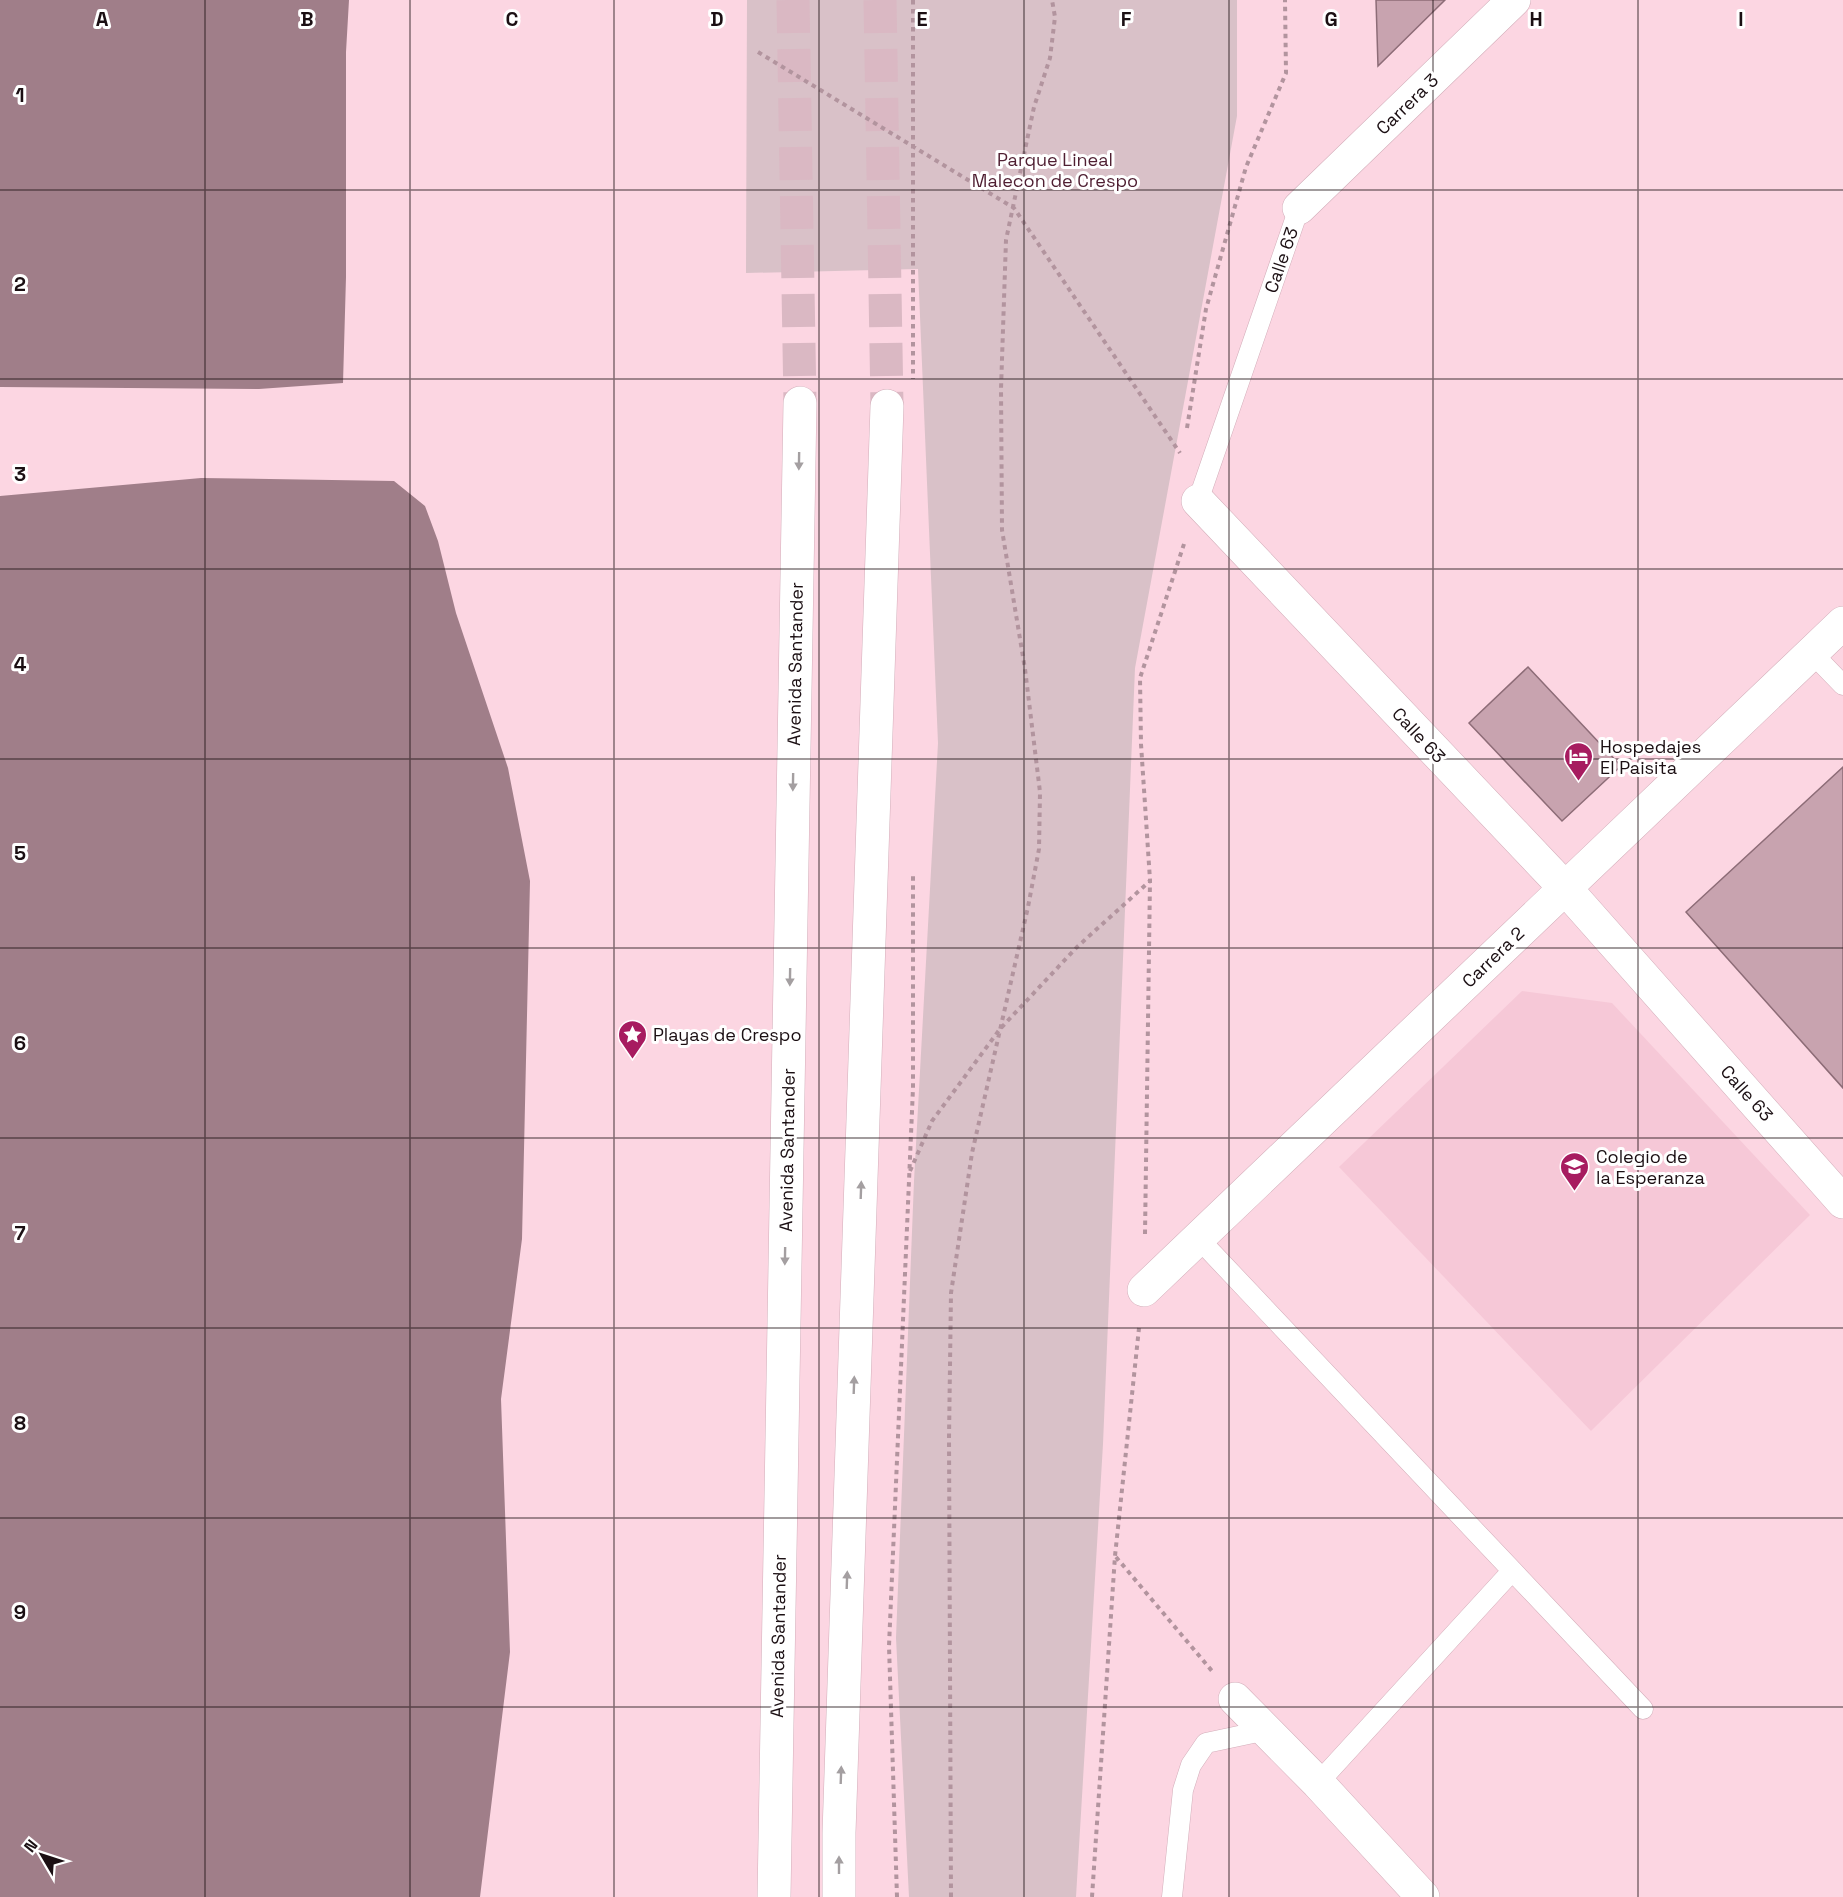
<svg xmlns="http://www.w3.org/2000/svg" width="1843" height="1897" font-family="'Space Grotesk',sans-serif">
<rect width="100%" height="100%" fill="#fcd6e2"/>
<path fill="#f6c8d7" d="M1522 991 1612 1003 1810 1215 1591 1431 1339 1167Z"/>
<path fill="#d9c1c8" d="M747 0H1237V116L1135 668 1103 1444 1076 1897H909L896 1638 914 1181 938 743 918 269 746 273Z"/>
<path fill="#a07e89" d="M0 0H349L346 52V277L343 383 259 389 0 387Z
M201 478 394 481 425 506 438 541 456 613 508 768 530 881 522 1239 501 1399 510 1652 480 1897H0V496Z"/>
<path fill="#c8a3af" stroke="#8d6c77" stroke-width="1.5" d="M1376 0H1445L1378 66Z
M1528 667 1621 766 1562 821 1469 723Z
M1843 767V1088L1686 912Z"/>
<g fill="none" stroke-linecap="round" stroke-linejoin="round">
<path stroke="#dab8c3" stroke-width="33" stroke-dasharray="33 16" stroke-linecap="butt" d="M793 0 800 403
M880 0 887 406"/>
<defs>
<path id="lane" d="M1198 501 1299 208
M1812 653 1843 685
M1198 1238 1643 1709
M1318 1783 1512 1571
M1172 1897 1183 1790 1191 1765 1206 1743 1267 1730"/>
<path id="street" d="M1299 208 1514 0
M1198 501 1565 888 1843 1202
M1144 1290 1843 623
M1235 1699 1318 1783 1423 1897"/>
<path id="highway" d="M774 1897 800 403
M839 1897V1833L887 406"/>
</defs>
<use href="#lane" stroke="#d3aeba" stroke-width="21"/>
<use href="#street" stroke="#d3aeba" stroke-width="34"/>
<use href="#highway" stroke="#d3aeba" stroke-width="34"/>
<path stroke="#b2949e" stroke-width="4" stroke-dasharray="4.5 4.5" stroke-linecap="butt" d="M913 0V379
M758 52 1014 208 1180 453
M1187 428 1206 309 1246 167 1286 73 1285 0
M910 1171 932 1121 1000 1029 1077 947 1150 881
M1145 1234 1150 880 1141 744 1140 678 1184 544
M1116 1557 1212 1671
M897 1897 889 1646 913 1088V875
M951 1897 949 1438 951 1293 972 1153 1028 907 1039 849 1040 792 1025 669 1002 530 1001 389 1006 240 1034 107 1050 58 1055 17 1052 0
M1092 1897 1115 1556 1139 1328"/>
<use href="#lane" stroke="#fff" stroke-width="20"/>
<use href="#street" stroke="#fff" stroke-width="33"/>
<use href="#highway" stroke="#fff" stroke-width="33"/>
</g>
<defs><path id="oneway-solid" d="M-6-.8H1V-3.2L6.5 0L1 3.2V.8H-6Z" transform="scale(1.5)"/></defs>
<g fill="#a49fa1">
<use href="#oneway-solid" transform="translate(799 461) rotate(91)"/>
<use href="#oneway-solid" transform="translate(793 782) rotate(91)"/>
<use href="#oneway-solid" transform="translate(790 977) rotate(91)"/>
<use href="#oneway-solid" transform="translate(861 1190) rotate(-88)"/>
<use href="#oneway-solid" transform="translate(785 1256) rotate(91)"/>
<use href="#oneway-solid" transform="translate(854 1385) rotate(-88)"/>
<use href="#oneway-solid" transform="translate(847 1580) rotate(-88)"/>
<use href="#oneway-solid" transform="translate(841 1775) rotate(-88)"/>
<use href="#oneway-solid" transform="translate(839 1865) rotate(-90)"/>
</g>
<path fill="none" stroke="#1b0f13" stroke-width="1.5" stroke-opacity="0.55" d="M205 0V1897M410 0V1897M614 0V1897M819 0V1897M1024 0V1897M1229 0V1897M1433 0V1897M1638 0V1897M0 190H1843M0 379H1843M0 569H1843M0 759H1843M0 948H1843M0 1138H1843M0 1328H1843M0 1518H1843M0 1707H1843"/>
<defs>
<symbol id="hotel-pin" viewBox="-11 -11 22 30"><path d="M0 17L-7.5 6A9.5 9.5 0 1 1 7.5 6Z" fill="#a71c60" stroke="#fff"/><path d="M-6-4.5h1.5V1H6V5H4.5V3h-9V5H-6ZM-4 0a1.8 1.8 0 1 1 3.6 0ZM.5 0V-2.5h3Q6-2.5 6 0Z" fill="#fff"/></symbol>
<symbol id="sight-pin" viewBox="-11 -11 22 30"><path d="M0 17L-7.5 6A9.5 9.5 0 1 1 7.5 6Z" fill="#a71c60" stroke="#fff"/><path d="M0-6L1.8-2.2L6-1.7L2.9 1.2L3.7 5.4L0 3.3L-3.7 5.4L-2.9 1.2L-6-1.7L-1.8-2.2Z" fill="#fff"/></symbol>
<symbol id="university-pin" viewBox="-11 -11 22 30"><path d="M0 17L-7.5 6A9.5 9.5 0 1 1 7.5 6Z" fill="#a71c60" stroke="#fff"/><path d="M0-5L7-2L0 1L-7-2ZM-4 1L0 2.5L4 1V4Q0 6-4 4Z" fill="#fff"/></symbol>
</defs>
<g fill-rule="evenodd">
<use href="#hotel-pin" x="1562" y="740" width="33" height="45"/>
<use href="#sight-pin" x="616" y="1018" width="33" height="45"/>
<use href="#university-pin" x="1558" y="1150" width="33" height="45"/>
</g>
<g text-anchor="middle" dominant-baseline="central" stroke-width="6" stroke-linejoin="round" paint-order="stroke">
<g font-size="18" fill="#1b0f13" stroke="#fff">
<text transform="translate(1407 104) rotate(-44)">Carrera 3</text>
<text transform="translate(1281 260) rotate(-71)">Calle 63</text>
<text transform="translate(795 664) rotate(-89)">Avenida Santander</text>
<text transform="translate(1419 735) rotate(47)">Calle 63</text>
<text transform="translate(1493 957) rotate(-44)">Carrera 2</text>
<text transform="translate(1747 1093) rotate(48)">Calle 63</text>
<text transform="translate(787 1150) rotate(-89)">Avenida Santander</text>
<text transform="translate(778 1636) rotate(-89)">Avenida Santander</text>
</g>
<g font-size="18" fill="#4f1f32" stroke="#fff">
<text x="1055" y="159">Parque Lineal<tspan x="1055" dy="21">Malecon de Crespo</tspan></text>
</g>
<g font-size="18" fill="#1b0f13" stroke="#fff" text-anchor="start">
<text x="1600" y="746">Hospedajes<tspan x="1600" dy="21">El Paisita</tspan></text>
<text x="653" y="1034">Playas de Crespo</text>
<text x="1596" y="1156">Colegio de<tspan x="1596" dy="21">la Esperanza</tspan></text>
</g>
</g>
<g font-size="20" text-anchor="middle" font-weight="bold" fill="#1b0f13" stroke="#fff" stroke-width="6" stroke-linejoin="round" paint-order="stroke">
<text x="102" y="26">A</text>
<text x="307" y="26">B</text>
<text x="512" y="26">C</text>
<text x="717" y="26">D</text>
<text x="922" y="26">E</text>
<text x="1126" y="26">F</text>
<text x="1331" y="26">G</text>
<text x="1536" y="26">H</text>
<text x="1741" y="26">I</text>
<text x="20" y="102">1</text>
<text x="20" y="291">2</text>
<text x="20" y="481">3</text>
<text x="20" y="671">4</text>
<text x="20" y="860">5</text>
<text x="20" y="1050">6</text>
<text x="20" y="1240">7</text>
<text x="20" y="1430">8</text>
<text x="20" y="1619">9</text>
</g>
<g transform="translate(42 1855) rotate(309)" stroke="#ffffff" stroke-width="4.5" paint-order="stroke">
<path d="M0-4.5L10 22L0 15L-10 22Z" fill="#1b0f13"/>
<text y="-9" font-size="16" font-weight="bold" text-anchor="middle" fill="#1b0f13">N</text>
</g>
</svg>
